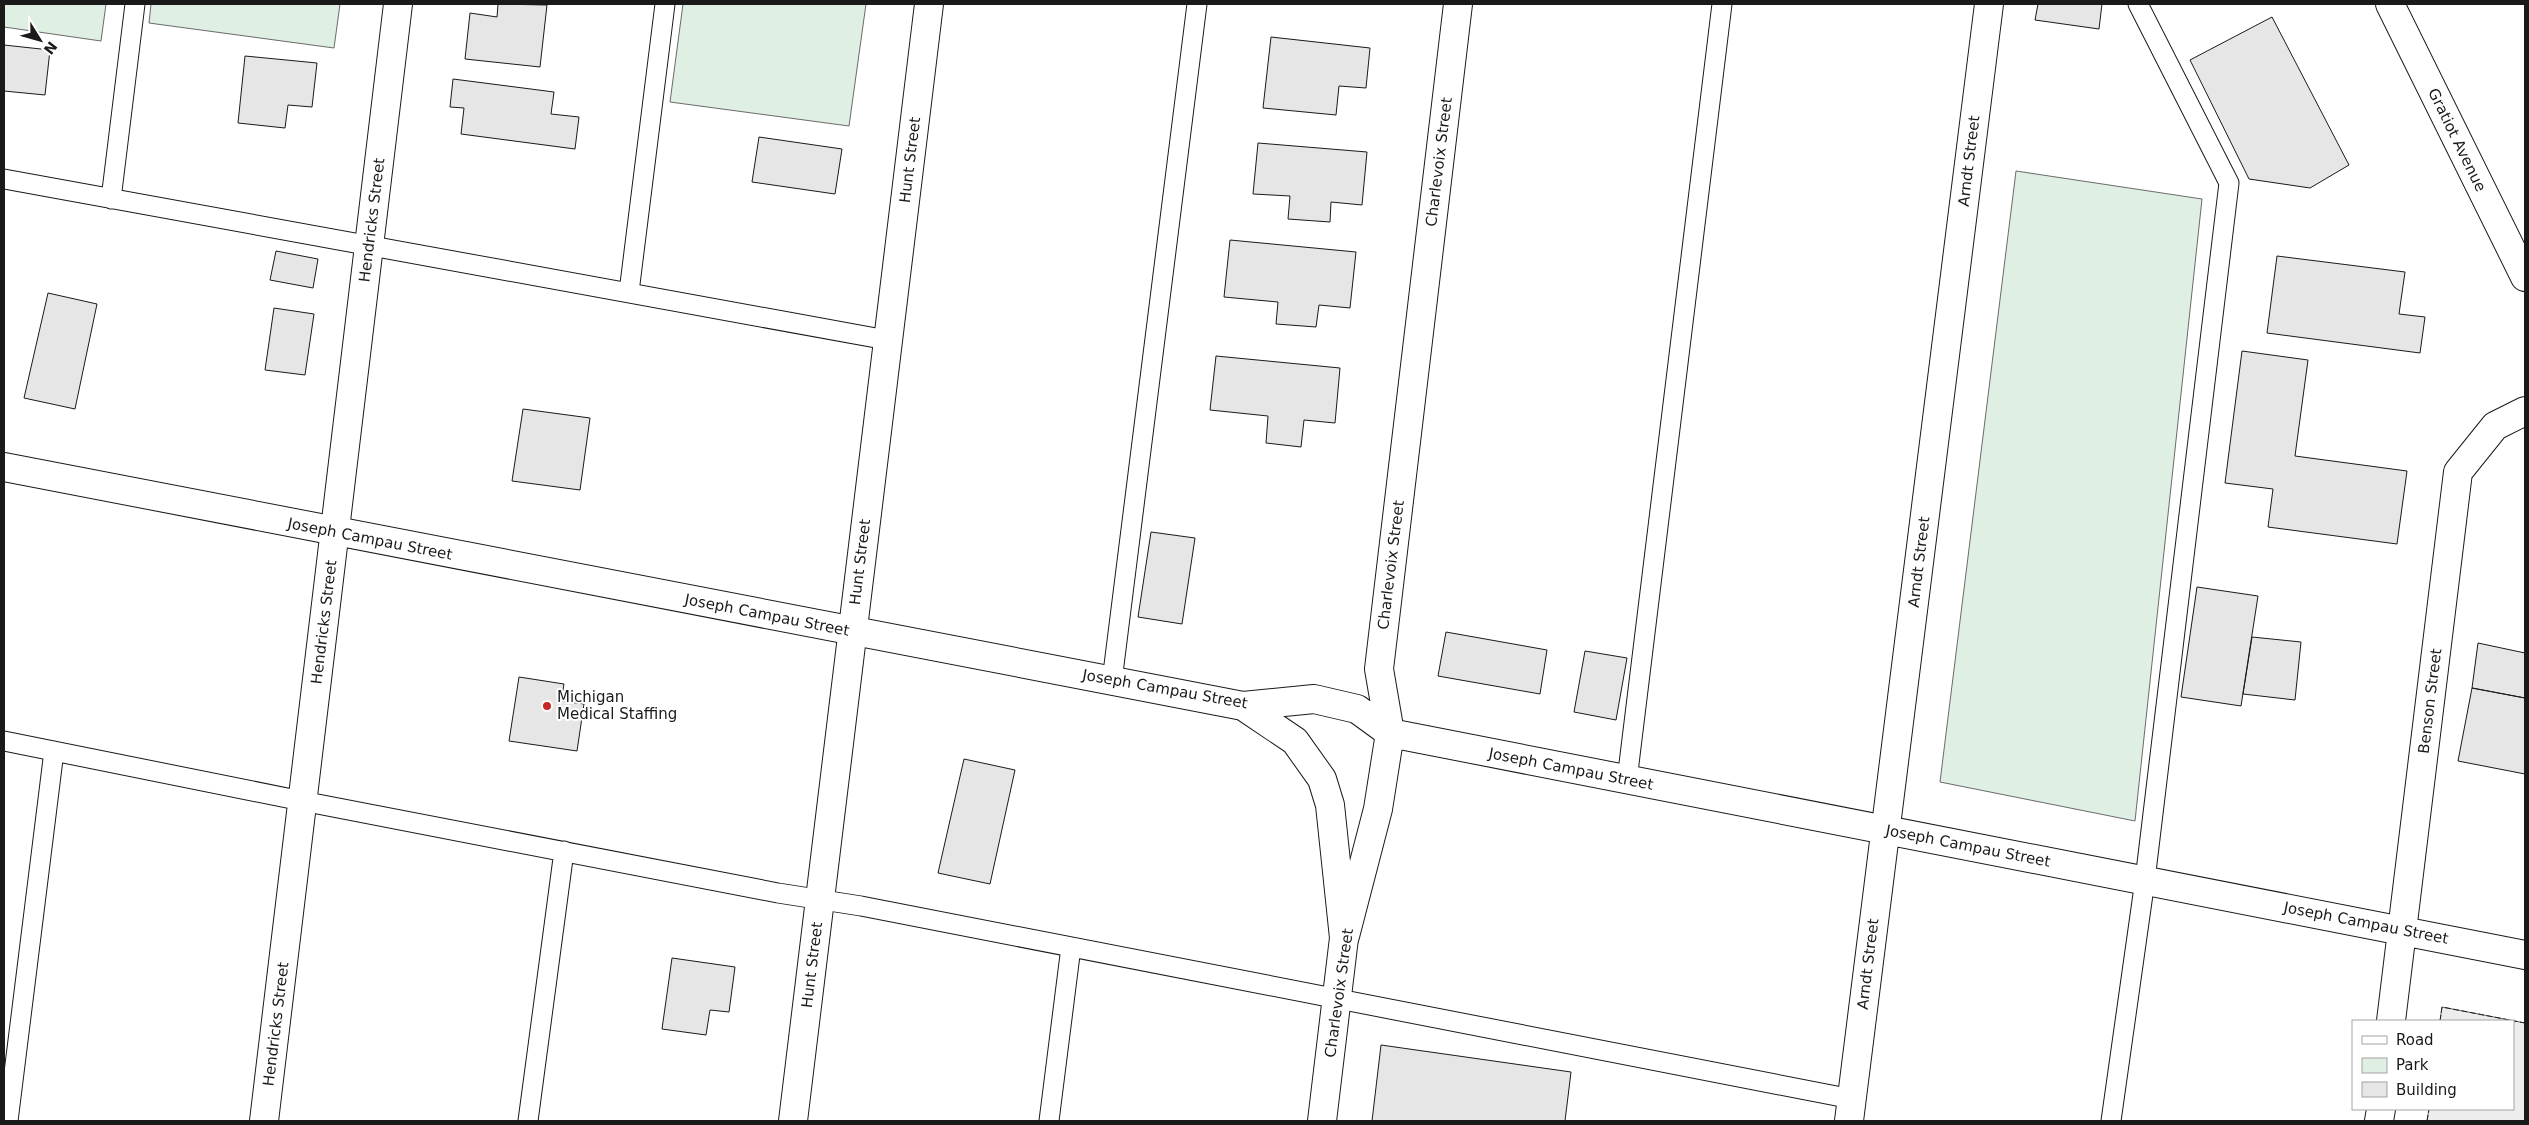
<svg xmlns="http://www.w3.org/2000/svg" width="2529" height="1125" font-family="'DejaVu Sans',sans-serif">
<rect width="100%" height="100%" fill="#fff"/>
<path fill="#e0efe3" stroke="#6a6a6a" d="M4 4H106L101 41 4 27Z
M151 4H340L334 48 149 23Z
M683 4H866L849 126 670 102Z
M2016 171 2202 199 2135 821 1940 782Z"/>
<path fill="#ededed" stroke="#6a6a6a" d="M2442 1007 2525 1023V1121H2427L2429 1109H2513V1021H2440Z"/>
<path fill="#e6e6e6" stroke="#1a1a1a" d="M498 4 547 5 540 67 465 59 470 13 497 17Z
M2038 4H2102L2099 29 2035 20Z
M2272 17 2349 165 2310 188 2249 179 2190 60Z
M1271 37 1370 48 1366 88 1339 86 1336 115 1263 108Z
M4 45 50 50 45 95 4 91Z
M245 56 317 63 312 107 288 105 285 128 238 123Z
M453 79 554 92 551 114 579 117 575 149 461 134 464 108 450 107Z
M759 137 842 149 835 194 752 182Z
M1258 143 1367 152 1362 205 1331 202 1330 222 1288 219 1290 196 1253 194Z
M1230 240 1356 252 1350 308 1319 305 1316 327 1276 324 1278 302 1224 297Z
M276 251 318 259 313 288 270 280Z
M2277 256 2405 272 2399 314 2425 317 2420 353 2267 333Z
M48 293 97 304 75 409 24 398Z
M274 308 314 314 305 375 265 370Z
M2242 351 2308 360 2295 456 2407 471 2397 544 2268 527 2273 489 2225 483Z
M1216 356 1340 368 1335 423 1304 420 1301 447 1266 443 1268 416 1210 410Z
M523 409 590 418 580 490 512 481Z
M1151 532 1195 538 1182 624 1138 617Z
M2197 587 2258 596 2241 706 2181 697Z
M1446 632 1547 650 1540 694 1438 676Z
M2252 637 2301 642 2295 700 2243 694Z
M2478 643 2525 653V698L2472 688Z
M1585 651 1627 658 1616 720 1574 712Z
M519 677 564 684 561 701 584 704 577 751 509 741Z
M2472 688 2525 698V774L2458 761Z
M964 759 1015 770 990 884 938 873Z
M672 958 735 967 729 1012 710 1010 706 1035 662 1029Z
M1381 1045 1571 1072 1565 1121H1372Z"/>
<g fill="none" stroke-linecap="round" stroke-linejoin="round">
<defs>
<path id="lane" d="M4 179 887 340
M111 199 135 4
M629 292 665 4
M1112 681 1197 4
M4 741 302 801 778 893 861 906 1852 1099
M1627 780 1722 4
M8 1121 54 751
M528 1121 564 851
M1049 1121 1071 947
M2111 1121 2145 880 2229 183 2138 4"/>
<path id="street" d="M1243 706 1314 699 1357 709 1390 733 2525 955
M1345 936 1378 809 1390 733 1379 669 1458 4
M2391 1021 2458 472 2495 426 2525 411
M264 1121 398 4
M793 1121 929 4
M1849 1121 1989 4
M2379 1121 2381 1109"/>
<path id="secondary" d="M4 467 1243 706 1295 741 1322 779 1330 805 1344 938 1322 1121"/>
<path id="primary" d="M2390 4 2525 277"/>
</defs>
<use href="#lane" stroke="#1a1a1a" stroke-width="21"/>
<use href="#street" stroke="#1a1a1a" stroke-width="30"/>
<use href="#secondary" stroke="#1a1a1a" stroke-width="30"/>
<use href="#primary" stroke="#1a1a1a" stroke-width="30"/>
<use href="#lane" stroke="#fff" stroke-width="19"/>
<use href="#street" stroke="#fff" stroke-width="28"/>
<use href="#secondary" stroke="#fff" stroke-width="28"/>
<use href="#primary" stroke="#fff" stroke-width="28"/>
<path stroke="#1a1a1a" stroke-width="1" stroke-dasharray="6 2.5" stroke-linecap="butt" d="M2440 1021 2442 1007 2525 1023
M2427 1121 2429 1109"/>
</g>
<circle fill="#c62828" stroke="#fff" stroke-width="2" cx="547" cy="706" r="5"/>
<g text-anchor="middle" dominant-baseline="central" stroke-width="4" stroke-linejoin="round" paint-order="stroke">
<g font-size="15" fill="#1a1a1a" stroke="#fff">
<text transform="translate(2457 140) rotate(64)">Gratiot Avenue</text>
<text transform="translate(910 160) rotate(-83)">Hunt Street</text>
<text transform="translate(1969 161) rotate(-83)">Arndt Street</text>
<text transform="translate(1439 162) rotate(-83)">Charlevoix Street</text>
<text transform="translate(372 220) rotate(-83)">Hendricks Street</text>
<text transform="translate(370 539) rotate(11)">Joseph Campau Street</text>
<text transform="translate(860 562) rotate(-83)">Hunt Street</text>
<text transform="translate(1919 562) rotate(-83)">Arndt Street</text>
<text transform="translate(1391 565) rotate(-83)">Charlevoix Street</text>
<text transform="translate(767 615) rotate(11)">Joseph Campau Street</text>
<text transform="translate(324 622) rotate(-83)">Hendricks Street</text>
<text transform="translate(1165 689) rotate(10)">Joseph Campau Street</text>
<text transform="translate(2430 701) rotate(-83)">Benson Street</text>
<text transform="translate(1571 769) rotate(11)">Joseph Campau Street</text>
<text transform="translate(1968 846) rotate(11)">Joseph Campau Street</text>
<text transform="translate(2366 923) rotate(11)">Joseph Campau Street</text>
<text transform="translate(1868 964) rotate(-83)">Arndt Street</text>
<text transform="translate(812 965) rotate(-83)">Hunt Street</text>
<text transform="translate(1339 993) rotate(-82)">Charlevoix Street</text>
<text transform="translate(276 1024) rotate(-83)">Hendricks Street</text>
</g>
<g font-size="15" fill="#1a1a1a" stroke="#fff" text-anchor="start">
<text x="557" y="697">Michigan<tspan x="557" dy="17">Medical Staffing</tspan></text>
</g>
</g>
<rect width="2529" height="1125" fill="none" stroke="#1a1a1a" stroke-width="10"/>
<rect x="2352" y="1020" width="162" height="90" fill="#ffffff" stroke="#a3a3a3"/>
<rect x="2362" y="1036" width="25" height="8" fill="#ffffff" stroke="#a3a3a3"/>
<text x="2396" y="1045" font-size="15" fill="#1a1a1a">Road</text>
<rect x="2362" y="1058" width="25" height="15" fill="#e0efe3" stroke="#a3a3a3"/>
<text x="2396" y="1070" font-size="15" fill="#1a1a1a">Park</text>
<rect x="2362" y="1082" width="25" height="15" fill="#e6e6e6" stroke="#a3a3a3"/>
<text x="2396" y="1095" font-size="15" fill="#1a1a1a">Building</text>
<g transform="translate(40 40) rotate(127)" stroke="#ffffff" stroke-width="4" paint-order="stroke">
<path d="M0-4L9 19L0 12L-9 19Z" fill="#1a1a1a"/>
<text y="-8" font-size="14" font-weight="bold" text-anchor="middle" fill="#1a1a1a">N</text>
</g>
</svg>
